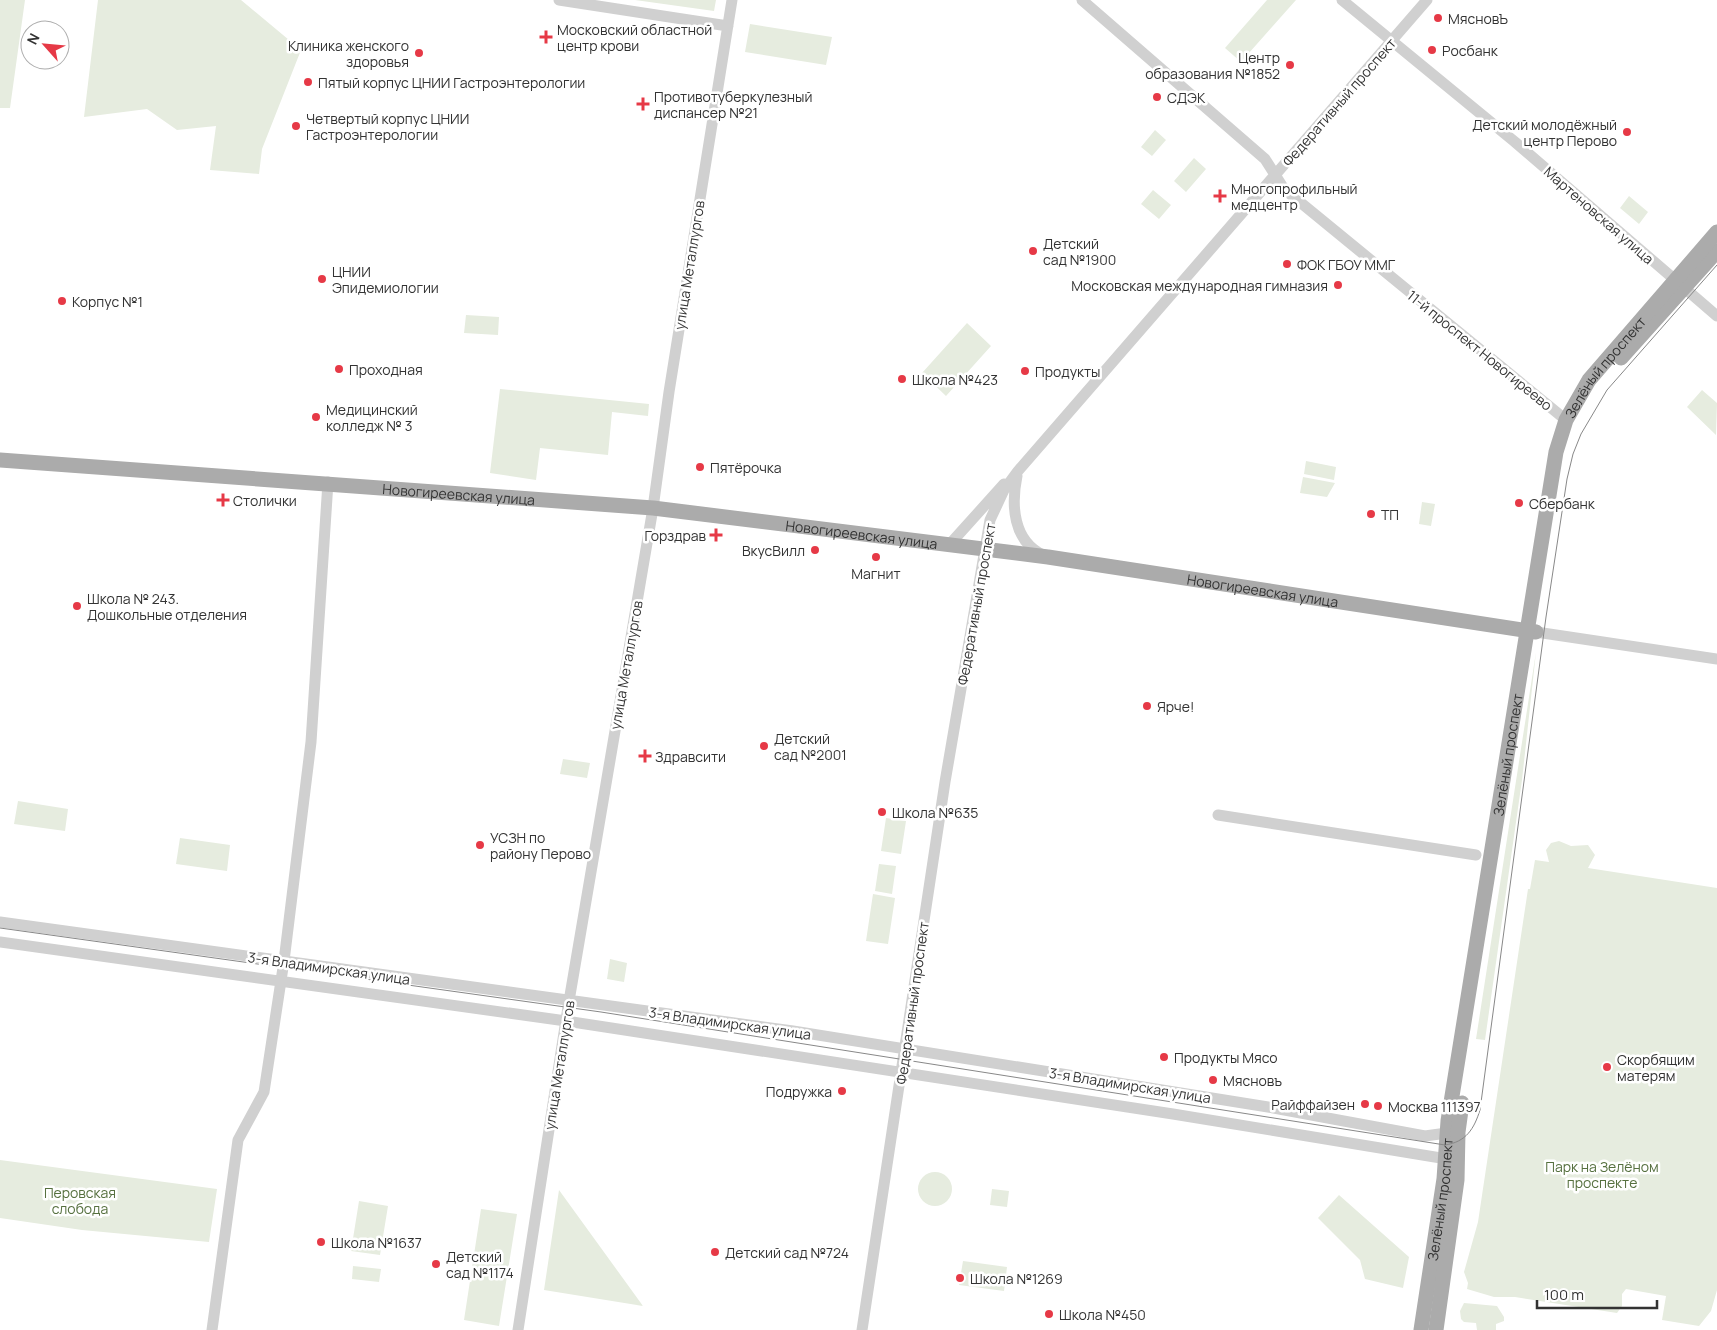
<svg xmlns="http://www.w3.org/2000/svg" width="1717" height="1330" font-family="Manrope,sans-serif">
<rect width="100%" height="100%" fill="#fff"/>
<path fill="#e6ecdf" d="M0 0H25L10 108H0Z
M98 0H241L301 50 262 149 259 174 210 170 216 126 177 130 147 109 84 117Z
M635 0H716L714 11Z
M1267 0H1296L1241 62 1225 48Z
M750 24 832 37 826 65 745 52Z
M1155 130 1166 140 1152 156 1141 147Z
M1194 158 1206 169 1186 192 1174 181Z
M1153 190 1171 205 1159 219 1141 204Z
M1629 196 1648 212 1639 224 1620 208Z
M466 315 499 317 498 335 464 333Z
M967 323 991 346 946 396 922 373Z
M500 389 649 404 648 416 612 412 608 455 540 448 536 480 490 473Z
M1702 390 1717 403 1716 435 1687 407Z
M1306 461 1336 467 1334 480 1304 474Z
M1303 477 1335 483 1327 497 1300 493Z
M1422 502 1435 504 1431 526 1419 524Z
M1536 652 1522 780 1485 1040 1476 1039Z
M563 759 590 763 587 778 560 774Z
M18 801 68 809 65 831 14 824Z
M886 818 906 821 901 854 881 851Z
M180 838 230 845 227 871 176 864Z
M1559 841 1571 846 1588 845 1595 855 1588 868 1717 888V1290L1711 1311 1699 1326 1662 1320 1666 1296 1626 1289 1622 1294V1306L1617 1313 1515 1297H1494L1467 1289 1468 1283 1464 1272 1478 1222 1528 889H1530L1535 860 1549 862 1546 850 1551 843Z
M879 864 896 866 892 894 875 891Z
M873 894 895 898 888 944 866 941Z
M610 959 627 963 624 982 607 979Z
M0 1160 217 1189 209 1242 82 1230 0 1218Z
M918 1189a17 17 0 1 1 34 0a17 17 0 1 1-34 0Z
M992 1189 1009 1191 1007 1207 990 1205Z
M559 1190 643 1306 544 1290Z
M1339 1195 1409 1257 1403 1288 1365 1279 1360 1260 1318 1218Z
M359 1201 388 1206 380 1255 351 1251Z
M481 1209 517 1214 499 1326 464 1320Z
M963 1261 1007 1267 1004 1291 959 1285Z
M353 1266 381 1269 379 1282 352 1279Z
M1464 1303 1497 1306 1504 1317V1321L1496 1324V1330H1477L1476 1323 1464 1322 1461 1319 1460 1311Z"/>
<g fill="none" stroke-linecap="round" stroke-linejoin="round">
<path stroke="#d0d0d0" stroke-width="11" d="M559 0 728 26
M1082 0 1265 159 1284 189 1566 420
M1342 0 1515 142 1717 316
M1017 476C1011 505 1013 541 1043 555
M950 544 1004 484
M1536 632 1717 659
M1218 815 1476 855
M0 922 793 1031 1268 1107 1425 1136 1454 1132
M0 942 566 1021 1173 1114 1453 1160
M212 1330 238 1140 264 1092 284 961 311 742 328 482
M518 1330 568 1007 653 508 669 392 732 0
M862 1330 945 782 990 520 1004 490 1018 471 1427 0"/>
<g stroke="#ababab" stroke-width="15">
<path d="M1621 358 1717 251"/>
<path id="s1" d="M0 460 653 508 1048 557 1536 632"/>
<path id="s2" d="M1421 1330 1444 1179 1448 1121 1556 452 1566 420 1589 380 1717 232"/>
<path d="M1436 1330 1457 1180 1458 1132 1462 1103"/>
</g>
<path stroke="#888" stroke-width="1" d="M0 928 601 1012 1445 1145C1466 1142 1474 1129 1480 1110L1546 617 1567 479 1573 454 1581 434 1607 390 1717 265"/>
</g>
<g fill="#e63946" stroke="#fff" stroke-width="2">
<circle cx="1438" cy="18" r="5"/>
<path d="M543.5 29.5h5v5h5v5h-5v5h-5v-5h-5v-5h5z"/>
<circle cx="1432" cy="50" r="5"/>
<circle cx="419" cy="53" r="5"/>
<circle cx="1290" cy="65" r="5"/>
<circle cx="308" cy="82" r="5"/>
<circle cx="1157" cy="97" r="5"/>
<path d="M640.5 96.5h5v5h5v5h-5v5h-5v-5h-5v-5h5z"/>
<circle cx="296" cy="126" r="5"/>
<circle cx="1627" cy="132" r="5"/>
<path d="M1217.5 188.5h5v5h5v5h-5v5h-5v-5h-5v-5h5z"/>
<circle cx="1033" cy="251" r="5"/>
<circle cx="1287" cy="264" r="5"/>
<circle cx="322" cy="279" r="5"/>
<circle cx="1338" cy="285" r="5"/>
<circle cx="62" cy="301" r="5"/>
<circle cx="339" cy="369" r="5"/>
<circle cx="1025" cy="371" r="5"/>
<circle cx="902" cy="379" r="5"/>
<circle cx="316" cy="417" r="5"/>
<circle cx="700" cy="467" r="5"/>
<path d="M220.5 492.5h5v5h5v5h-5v5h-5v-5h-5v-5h5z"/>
<circle cx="1519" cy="503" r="5"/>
<circle cx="1371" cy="514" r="5"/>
<path d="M713.5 527.5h5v5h5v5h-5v5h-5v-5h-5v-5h5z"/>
<circle cx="815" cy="550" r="5"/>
<circle cx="876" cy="557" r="5"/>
<circle cx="77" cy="606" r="5"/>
<circle cx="1147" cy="706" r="5"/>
<circle cx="764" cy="746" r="5"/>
<path d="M642.5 748.5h5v5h5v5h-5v5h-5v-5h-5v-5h5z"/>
<circle cx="882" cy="812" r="5"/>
<circle cx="480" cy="845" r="5"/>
<circle cx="1164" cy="1057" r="5"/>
<circle cx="1607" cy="1067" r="5"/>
<circle cx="1213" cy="1080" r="5"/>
<circle cx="842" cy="1091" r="5"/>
<circle cx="1365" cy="1104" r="5"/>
<circle cx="1378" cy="1106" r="5"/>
<circle cx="321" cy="1242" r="5"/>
<circle cx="715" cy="1252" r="5"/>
<circle cx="436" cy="1264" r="5"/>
<circle cx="960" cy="1278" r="5"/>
<circle cx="1049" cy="1314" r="5"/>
</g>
<g text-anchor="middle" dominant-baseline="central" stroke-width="5" stroke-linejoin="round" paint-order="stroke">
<g font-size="14" fill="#333" stroke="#fff" text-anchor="start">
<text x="1448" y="18">МясновЪ</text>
<text x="557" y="29">Московский областной<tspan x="557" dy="16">центр крови</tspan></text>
<text x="409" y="45" text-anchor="end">Клиника женского<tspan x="409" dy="16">здоровья</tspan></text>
<text x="1442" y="50">Росбанк</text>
<text x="1280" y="57" text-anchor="end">Центр<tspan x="1280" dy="16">образования №1852</tspan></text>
<text x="318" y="82">Пятый корпус ЦНИИ Гастроэнтерологии</text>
<text x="654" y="96">Противотуберкулезный<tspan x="654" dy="16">диспансер №21</tspan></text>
<text x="1167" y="97">СДЭК</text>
<text x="306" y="118">Четвертый корпус ЦНИИ<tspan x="306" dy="16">Гастроэнтерологии</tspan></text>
<text x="1617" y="124" text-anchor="end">Детский молодёжный<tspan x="1617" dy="16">центр Перово</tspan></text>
<text x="1231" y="188">Многопрофильный<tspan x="1231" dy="16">медцентр</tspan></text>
<text x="1043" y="243">Детский<tspan x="1043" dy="16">сад №1900</tspan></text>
<text x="1297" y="264">ФОК ГБОУ ММГ</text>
<text x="332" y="271">ЦНИИ<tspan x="332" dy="16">Эпидемиологии</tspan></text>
<text x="1328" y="285" text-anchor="end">Московская международная гимназия</text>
<text x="72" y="301">Корпус №1</text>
<text x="349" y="369">Проходная</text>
<text x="1035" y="371">Продукты</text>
<text x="912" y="379">Школа №423</text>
<text x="326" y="409">Медицинский<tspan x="326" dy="16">колледж № 3</tspan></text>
<text x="710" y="467">Пятёрочка</text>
<text x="233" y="500">Столички</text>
<text x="1529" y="503">Сбербанк</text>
<text x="1381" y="514">ТП</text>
<text x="706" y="535" text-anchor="end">Горздрав</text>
<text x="805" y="550" text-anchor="end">ВкусВилл</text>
<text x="876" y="573" text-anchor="middle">Магнит</text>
<text x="87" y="598">Школа № 243.<tspan x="87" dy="16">Дошкольные отделения</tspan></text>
<text x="1157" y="706">Ярче!</text>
<text x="774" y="738">Детский<tspan x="774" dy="16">сад №2001</tspan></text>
<text x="655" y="756">Здравсити</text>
<text x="892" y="812">Школа №635</text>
<text x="490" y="837">УСЗН по<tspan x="490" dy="16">району Перово</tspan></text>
<text x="1174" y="1057">Продукты Мясо</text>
<text x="1617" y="1059">Скорбящим<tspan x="1617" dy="16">матерям</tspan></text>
<text x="1223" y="1080">Мясновъ</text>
<text x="832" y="1091" text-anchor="end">Подружка</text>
<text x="1355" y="1104" text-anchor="end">Райффайзен</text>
<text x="1388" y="1106">Москва 111397</text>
<text x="331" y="1242">Школа №1637</text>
<text x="725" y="1252">Детский сад №724</text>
<text x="446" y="1256">Детский<tspan x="446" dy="16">сад №1174</tspan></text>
<text x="970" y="1278">Школа №1269</text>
<text x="1059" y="1314">Школа №450</text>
</g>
<g font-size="14" fill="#333" stroke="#fff">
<text transform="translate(1339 102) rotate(-49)">Федеративный проспект</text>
<text transform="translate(1599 215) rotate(41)">Мартеновская улица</text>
<text transform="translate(689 265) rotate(-81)">улица Металлургов</text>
<text transform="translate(1480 350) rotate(39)">11-й проспект Новогиреево</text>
<text stroke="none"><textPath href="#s2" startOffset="988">Зелёный проспект</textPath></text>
<text stroke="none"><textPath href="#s1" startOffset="460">Новогиреевская улица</textPath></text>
<text stroke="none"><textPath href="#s1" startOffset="865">Новогиреевская улица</textPath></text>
<text stroke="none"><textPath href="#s1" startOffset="1270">Новогиреевская улица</textPath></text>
<text transform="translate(976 604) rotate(-80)">Федеративный проспект</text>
<text transform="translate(626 665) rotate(-80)">улица Металлургов</text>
<text stroke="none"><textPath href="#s2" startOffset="582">Зелёный проспект</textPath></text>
<text transform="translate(329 968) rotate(8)">3-я Владимирская улица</text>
<text transform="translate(912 1003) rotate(-82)">Федеративный проспект</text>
<text transform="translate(730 1023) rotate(8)">3-я Владимирская улица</text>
<text transform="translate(559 1065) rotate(-81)">улица Металлургов</text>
<text transform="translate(1130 1085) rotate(9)">3-я Владимирская улица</text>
<text stroke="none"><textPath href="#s2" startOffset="132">Зелёный проспект</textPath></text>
</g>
<g font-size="14" fill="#56703f" stroke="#fff">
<text x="1602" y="1166">Парк на Зелёном<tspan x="1602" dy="16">проспекте</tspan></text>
<text x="80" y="1192">Перовская<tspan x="80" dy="16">слобода</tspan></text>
</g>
</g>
<g transform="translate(45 45) rotate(297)"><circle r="24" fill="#ffffff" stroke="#adadad"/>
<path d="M0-4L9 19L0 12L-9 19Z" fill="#e63946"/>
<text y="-8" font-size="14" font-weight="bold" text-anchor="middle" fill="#333333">N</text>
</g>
<path d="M1537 1300v8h120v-8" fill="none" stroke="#333333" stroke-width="2.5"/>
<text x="1544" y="1300" font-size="15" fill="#333333" stroke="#ffffff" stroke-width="4" paint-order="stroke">100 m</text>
</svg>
